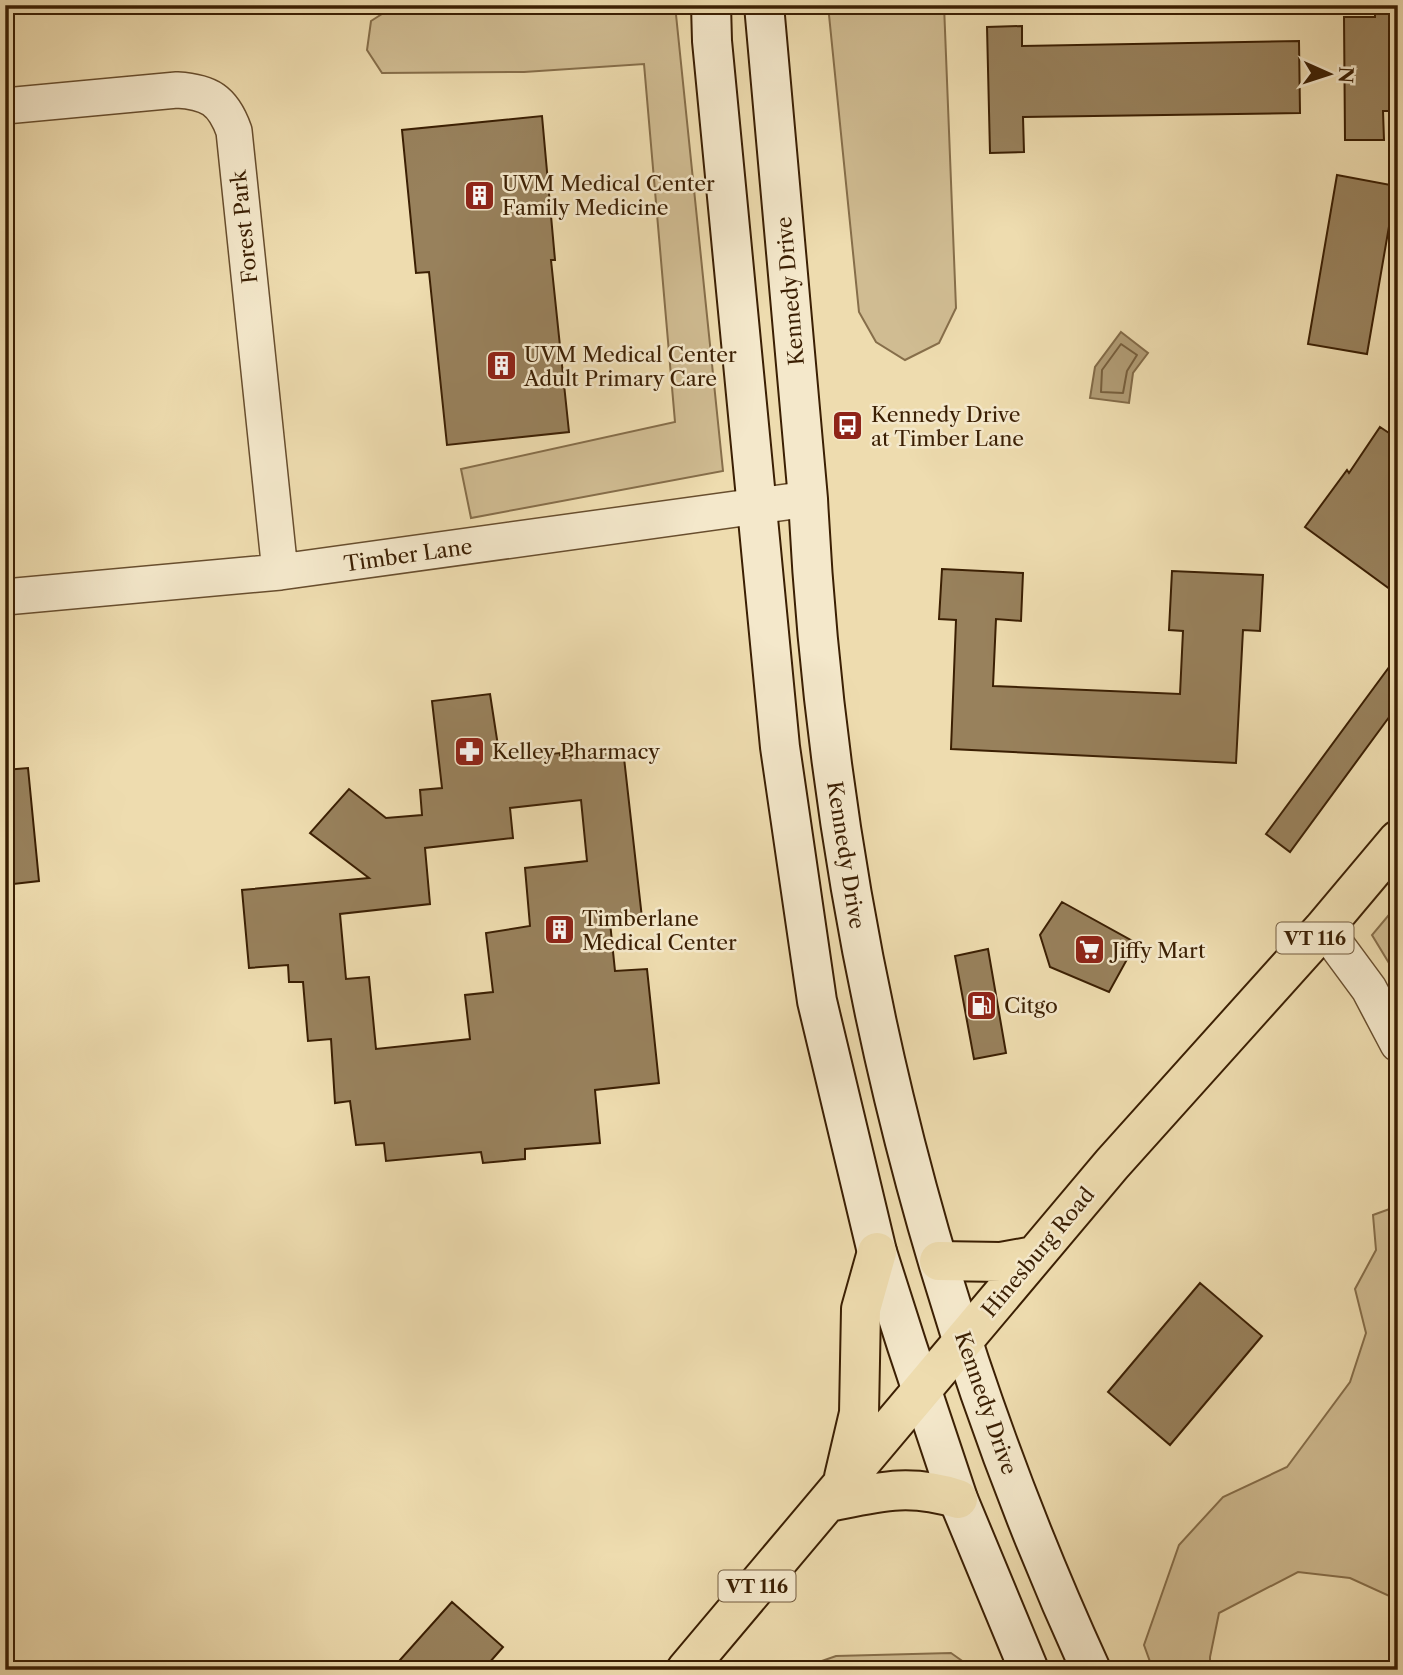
<svg xmlns="http://www.w3.org/2000/svg" width="1403" height="1675" font-family="'Libre Caslon Text',serif">
<rect width="100%" height="100%" fill="#eedcaf"/>
<filter id="stains"><feTurbulence type="fractalNoise" baseFrequency=".00286" numOctaves="4"/><feColorMatrix values="0 0 0 0 .2 0 0 0 0 .09 0 0 0 0 .02 0 0 0 .5 -.17"/></filter>
<radialGradient id="worn" r=".72"><stop offset=".6" stop-color="#630" stop-opacity="0"/><stop offset="1" stop-color="#630" stop-opacity=".3"/></radialGradient>
<path fill="#d0bc92" stroke="#866e4a" stroke-width="2" d="M407 5H675L723 471 471 518 461 469 675 422 644 64 524 72 382 73 367 50 371 21 393 7Z
M828 5H944L956 308 939 343 905 360 876 342 859 312Z
M1398 904V978L1372 935Z
M1395 1207 1398 1214V1600L1350 1578 1298 1572 1219 1613 1210 1657V1670H1153L1144 1645 1179 1545 1223 1497 1287 1467 1350 1382 1366 1333 1355 1289 1376 1250 1373 1215Z
M951 1653 975 1670H796L836 1656Z"/>
<path fill="#b19c75" stroke="#826a47" stroke-width="2" d="M1121 332 1148 353 1133 373 1129 403 1090 398 1095 367Z"/>
<g fill="none" stroke-linecap="round" stroke-linejoin="round">
<path stroke="#765e3c" stroke-width="2" d="M1121 344 1137 355 1127 371 1123 393 1101 392 1102 370Z"/>
</g>
<path fill="#98815c" stroke="#3b1f03" stroke-width="2" fill-rule="evenodd" d="M1375 5H1398V111H1383L1384 140H1345L1344 17H1375Z
M1022 26V46L1299 41 1300 113 1023 117 1024 152 990 153 987 27Z
M542 116 555 260H551L569 432 447 445 429 272 416 273 402 130Z
M1337 175 1396 186 1367 354 1308 344Z
M1380 427 1398 439V595L1305 527 1347 470 1349 473Z
M942 569 1023 573 1021 621 996 619 993 686 1180 694 1183 631 1169 630 1172 571 1263 575 1260 631 1243 630 1236 763 951 749 956 620 939 619Z
M1398 655V705L1290 852 1266 834Z
M490 694 500 759 560 753V757L623 749 642 918 610 922 615 971 647 969 659 1083 595 1090 600 1143 525 1149V1159L483 1163 481 1152 386 1161 384 1143 356 1145 350 1101 335 1103 331 1039 308 1041 303 982H289L288 965 249 968 242 890 369 878 310 833 349 789 386 818 422 815 420 790 442 788 432 701ZM581 800 587 861 525 868 530 926 486 933 493 992 465 995 470 1039 376 1049 369 977 346 979 340 914 430 904 425 848 513 838 510 808Z
M28 768 39 881 5 885V770Z
M1062 902 1136 943 1109 992 1050 967 1040 935Z
M988 949 1006 1053 974 1059 955 956Z
M1200 1283 1262 1336 1170 1445 1108 1392Z
M452 1602 503 1647 483 1670H391Z"/>
<g fill="none" stroke-linecap="round" stroke-linejoin="round">
<defs>
<path id="minor" d="M5 106 177 90C209 92 223 100 234 131L280 572
M5 597 280 572 808 499
M1324 928 1369 989 1398 1044"/>
<path id="secondary" d="M711 5 712 41 780 747 817 1001 877 1252 907 1346 958 1499 1029 1670
M764 5 808 499C828 902 923 1303 1091 1670"/>
<path id="primary" d="M939 1261 1001 1262 1034 1256
M844 1477 859 1413 861 1309 877 1252
M829 1502C878 1492 909 1483 958 1499
M686 1670 1112 1164 1324 928 1398 840"/>
</defs>
<use href="#minor" stroke="#684e2e" stroke-width="38"/>
<use href="#secondary" stroke="#3b1f03" stroke-width="42"/>
<use href="#primary" stroke="#3b1f03" stroke-width="42"/>
<use href="#minor" stroke="#f4e8cb" stroke-width="35"/>
<use href="#secondary" stroke="#f4e8cb" stroke-width="38"/>
<use href="#primary" stroke="#eedcaf" stroke-width="38"/>
</g>
<defs>
<symbol id="building-square" viewBox="-11 -11 22 22"><rect x="-9" y="-9" width="18" height="18" rx="4" fill="#8f2418" stroke="#f4e8cb"/><path d="M-4-6H4V6H1V3H-1V6H-4ZM-2.5-4.3h1.7v1.8h-1.7ZM.8-4.3h1.7v1.8H.8ZM-2.5-1h1.7V.8h-1.7ZM.8-1h1.7V.8H.8Z" fill="#fff"/></symbol>
<symbol id="bus-square" viewBox="-11 -11 22 22"><rect x="-9" y="-9" width="18" height="18" rx="4" fill="#8f2418" stroke="#f4e8cb"/><path d="M-5-6H5V4H4V6H2V4H-2V6H-4V4H-5ZM-3.5-4V0h7V-4ZM-3.5 1.2v1.5H-2V1.2ZM2 1.2v1.5H3.5V1.2Z" fill="#fff"/></symbol>
<symbol id="pharmacy-square" viewBox="-11 -11 22 22"><rect x="-9" y="-9" width="18" height="18" rx="4" fill="#8f2418" stroke="#f4e8cb"/><path d="M-2-6h4v4h4v4h-4v4h-4v-4h-4v-4h4Z" fill="#fff"/></symbol>
<symbol id="supermarket-square" viewBox="-11 -11 22 22"><rect x="-9" y="-9" width="18" height="18" rx="4" fill="#8f2418" stroke="#f4e8cb"/><path d="M-6-5.5h2.5l.6 2H6L4.5 2H-2.5L-4.4-4H-6ZM-1.5 3.2a1.3 1.3 0 1 0 .1 0ZM3 3.2a1.3 1.3 0 1 0 .1 0Z" fill="#fff"/></symbol>
<symbol id="fuel-square" viewBox="-11 -11 22 22"><rect x="-9" y="-9" width="18" height="18" rx="4" fill="#8f2418" stroke="#f4e8cb"/><path d="M-5.5-6h7V0h2V4h1.3V-2.5L3-4.5l.8-.8L6-3V5H2.5V1h-1V6h-7ZM-4.2-4.7v3.2H.2V-4.7Z" fill="#fff"/></symbol>
</defs>
<g fill-rule="evenodd">
<use href="#building-square" x="462" y="178" width="35" height="35"/>
<use href="#building-square" x="484" y="348" width="35" height="35"/>
<use href="#bus-square" x="830" y="408" width="35" height="35"/>
<use href="#pharmacy-square" x="452" y="734" width="35" height="35"/>
<use href="#building-square" x="542" y="912" width="35" height="35"/>
<use href="#supermarket-square" x="1072" y="932" width="35" height="35"/>
<use href="#fuel-square" x="964" y="988" width="35" height="35"/>
</g>
<g text-anchor="middle" dominant-baseline="central" stroke-width="5" stroke-linejoin="round" paint-order="stroke">
<g fill="#f4e8cb" stroke="#725b3f" stroke-width="2">
<rect x="1276.5" y="922.5" width="77" height="31" rx="5"/>
<rect x="718.5" y="1570.5" width="77" height="31" rx="5"/>
</g>
<g font-size="19" font-weight="bold" fill="#3b1f03">
<text x="1315" y="938">VT 116</text>
<text x="757" y="1586">VT 116</text>
</g>
<g font-size="21" fill="#3b1f03" stroke="#f4e8cb" text-anchor="start">
<text x="502" y="183">UVM Medical Center<tspan x="502" dy="24">Family Medicine</tspan></text>
<text x="524" y="354">UVM Medical Center<tspan x="524" dy="24">Adult Primary Care</tspan></text>
<text x="871" y="414">Kennedy Drive<tspan x="871" dy="24">at Timber Lane</tspan></text>
<text x="492" y="751">Kelley Pharmacy</text>
<text x="582" y="918">Timberlane<tspan x="582" dy="24">Medical Center</tspan></text>
<text x="1112" y="950">Jiffy Mart</text>
<text x="1004" y="1005">Citgo</text>
</g>
<g font-size="21" fill="#3b1f03" stroke="#f4e8cb">
<text transform="translate(244 227) rotate(-96)">Forest Park</text>
<text transform="translate(790 291) rotate(-95)">Kennedy Drive</text>
<text transform="translate(408 555) rotate(-8)">Timber Lane</text>
<text transform="translate(846 855) rotate(81)">Kennedy Drive</text>
<text transform="translate(1038 1252) rotate(-50)">Hinesburg Road</text>
<text transform="translate(986 1403) rotate(71)">Kennedy Drive</text>
</g>
</g>
<rect width="1403" height="1675" fill="none" stroke="#eedcaf" stroke-width="28"/>
<rect x="7" y="7" width="1389" height="1661" fill="none" stroke="#3b1f03" stroke-width="3.5"/>
<rect x="14" y="14" width="1375" height="1647" fill="none" stroke="#3b1f03" stroke-width="2"/>
<g transform="translate(1329 74) rotate(93)" stroke="#f4e8cb" stroke-width="5" paint-order="stroke">
<path d="M0-5L12 26L0 18L-12 26Z" fill="#3b1f03"/>
<text y="-10" font-size="19" font-weight="bold" text-anchor="middle" fill="#3b1f03">N</text>
</g>
<rect width="100%" height="100%" filter="url(#stains)"/>
<rect width="100%" height="100%" fill="url(#worn)"/>
</svg>
